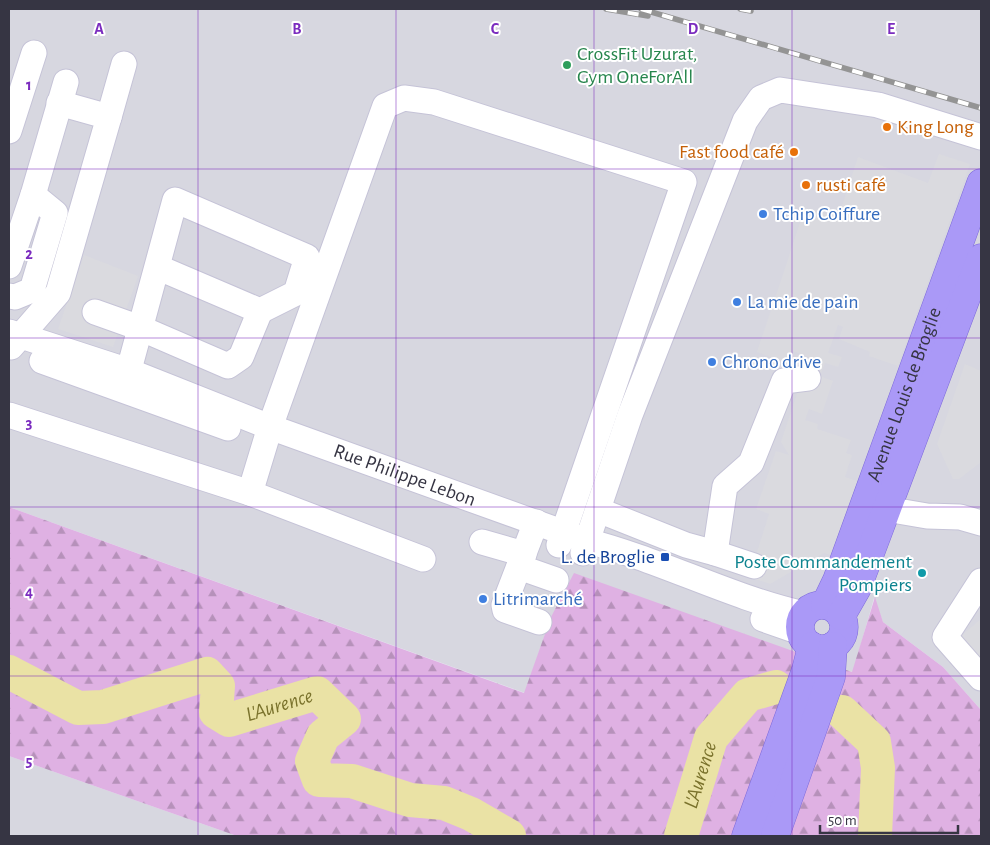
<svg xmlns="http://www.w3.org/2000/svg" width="990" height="845" font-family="'Alegreya Sans',sans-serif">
<defs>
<pattern id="forest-firs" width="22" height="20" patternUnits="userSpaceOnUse" patternTransform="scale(1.25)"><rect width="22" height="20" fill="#dfb1e3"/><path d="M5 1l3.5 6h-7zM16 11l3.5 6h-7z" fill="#b691ba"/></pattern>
</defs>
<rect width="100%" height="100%" fill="#e7e5f1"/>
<path fill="#d7d7e0" d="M9 9H981V710L943 667 883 622 874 598 853 672 551 617 525 693 9 507Z
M9 756 237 836H9Z"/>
<path fill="url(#forest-firs)" d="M9 507 524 693 551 617 574 573 852 672 875 597 883 622 943 667 981 710V836H237L9 756Z"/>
<path fill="#dadadf" d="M939 154 970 164 898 366 869 356 870 352 839 339 843 327 838 325 828 353 842 357 838 367 825 363 820 376 833 381 822 414 809 409 805 420 818 424 817 429 851 440 846 453 852 455 845 477 857 481 831 555 824 553 770 584 749 577 769 514 756 509 776 451 789 455 781 442 809 357 793 351 788 363 757 352 805 208 838 218 858 157 928 183Z
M84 255 138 276 113 347 58 329Z
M965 364 981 371V462L959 479H953L937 444Z
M981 619V658L961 636Z"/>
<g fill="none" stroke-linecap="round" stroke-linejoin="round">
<g stroke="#eae2a5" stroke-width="34">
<path id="s1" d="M9 672 78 708 103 707 207 674 218 686 216 712 229 720 317 693 344 719 323 736 312 761 319 780 352 781 410 800 444 803 471 814 509 836"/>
<path d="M842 712 874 742 878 768 875 836"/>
<path id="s2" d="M681 836 711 738 748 695 776 687"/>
</g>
<defs>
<g id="minor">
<path d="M109 117 124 64"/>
<path d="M9 131 34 53"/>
<path d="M9 266 33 195 66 82"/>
<path d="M9 296 15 297 32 290 55 213 33 195"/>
<path d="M95 312 140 328 228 366 241 357 260 311"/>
<path id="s3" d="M9 332 129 371 270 427 587 541C661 560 729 597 804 614"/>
<path d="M11 347 58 293 109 117 59 103"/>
<path d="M42 361 228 428"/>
<path d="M124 388 175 200 307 257 296 293 260 311 157 267"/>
<path d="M9 415 250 493"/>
<path d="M886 509 927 516 960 517 981 523"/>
<path d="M598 510 686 545 715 553 725 486 751 463 784 381 808 378"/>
<path d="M536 522 504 605 505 610 539 622"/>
<path d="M482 542 524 554"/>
<path d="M583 553 630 415 745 121 761 98 780 90 878 105 981 137"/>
<path d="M715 553 754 566"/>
<path d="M423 559 250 493 270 427 385 106 404 98 434 102 684 182 559 545"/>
<path d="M519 567 556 580"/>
<path d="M981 581 945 637 981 678"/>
<path d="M763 619 800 632"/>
</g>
<g id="major">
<circle cx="822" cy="627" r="22"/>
<path id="s4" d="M825 605 837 580 981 183"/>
<path d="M841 616 857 588 981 258"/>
<path d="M746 836 806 670 812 646"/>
<path d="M775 836 831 677 833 646"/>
</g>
</defs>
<use href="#minor" stroke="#c5c3d7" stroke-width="27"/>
<use href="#major" stroke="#7d6ada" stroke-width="29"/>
<use href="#minor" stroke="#fff" stroke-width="25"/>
<use href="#major" stroke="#aa99f7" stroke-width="28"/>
<defs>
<path id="rail" d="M606 9 648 16
M641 9 981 108
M740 9 751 11"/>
</defs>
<use href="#rail" stroke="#949494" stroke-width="5.5"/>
<use href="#rail" stroke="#fff" stroke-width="4" stroke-dasharray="11" stroke-linecap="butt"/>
</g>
<path fill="none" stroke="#7b2cbf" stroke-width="1" stroke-opacity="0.55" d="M198 9V836M396 9V836M594 9V836M792 9V836M9 169H981M9 338H981M9 507H981M9 676H981"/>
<circle fill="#2e9e5b" stroke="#fff" stroke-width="2" cx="567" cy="65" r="5"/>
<g fill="#e8710a" stroke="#fff" stroke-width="2">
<circle cx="887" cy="127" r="5"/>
<circle cx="794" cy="152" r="5"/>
<circle cx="806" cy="185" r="5"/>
</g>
<g fill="#3f7fe0" stroke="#fff" stroke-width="2">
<circle cx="763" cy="214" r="5"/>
<circle cx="737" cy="302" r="5"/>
<circle cx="712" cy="362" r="5"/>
<circle cx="483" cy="599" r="5"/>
</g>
<rect fill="#1a4fb4" stroke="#fff" stroke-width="2" x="660" y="552" width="10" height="10" rx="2.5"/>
<circle fill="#0f9aa8" stroke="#fff" stroke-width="2" cx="922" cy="573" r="5"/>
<g text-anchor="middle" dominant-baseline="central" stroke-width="4" stroke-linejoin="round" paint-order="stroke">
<g font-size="20" fill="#27864d" stroke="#fff" text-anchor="start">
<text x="577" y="54">CrossFit Uzurat,<tspan x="577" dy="23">Gym OneForAll</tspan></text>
</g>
<g font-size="20" fill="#c56008" stroke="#fff" text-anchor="start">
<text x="897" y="127">King Long</text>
<text x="784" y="152" text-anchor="end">Fast food café</text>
<text x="816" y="185">rusti café</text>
</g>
<g font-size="20" fill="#366cbe" stroke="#fff" text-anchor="start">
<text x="773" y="214">Tchip Coiffure</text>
<text x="747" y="302">La mie de pain</text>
<text x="722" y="362">Chrono drive</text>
<text x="493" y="599">Litrimarché</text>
</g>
<g font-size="20" fill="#363543" stroke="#fff">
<text stroke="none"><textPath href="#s4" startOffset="225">Avenue Louis de Broglie</textPath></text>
<text stroke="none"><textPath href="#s3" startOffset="421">Rue Philippe Lebon</textPath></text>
</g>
<g font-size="20" fill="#164399" stroke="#fff" text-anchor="end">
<text x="655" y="557">L. de Broglie</text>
</g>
<g font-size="20" fill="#0d838f" stroke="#fff" text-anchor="end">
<text x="912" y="562">Poste Commandement<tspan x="912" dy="23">Pompiers</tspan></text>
</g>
<g font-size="21" font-style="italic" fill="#7a722c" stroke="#fff">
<text stroke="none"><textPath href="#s1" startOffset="322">L'Aurence</textPath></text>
<text stroke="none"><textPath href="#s2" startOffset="64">L'Aurence</textPath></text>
</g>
</g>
<g font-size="16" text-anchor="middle" font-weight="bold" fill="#7b2cbf" stroke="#fff" stroke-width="4" stroke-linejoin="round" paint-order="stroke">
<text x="99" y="34">A</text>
<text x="297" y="34">B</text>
<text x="495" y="34">C</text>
<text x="693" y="34">D</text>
<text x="891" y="34">E</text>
<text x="29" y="90">1</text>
<text x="29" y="259">2</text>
<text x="29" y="428">3</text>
<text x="29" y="597">4</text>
<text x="29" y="766">5</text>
</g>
<rect width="990" height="845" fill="none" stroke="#363543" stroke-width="20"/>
<path d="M820 825v8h138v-8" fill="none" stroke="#363543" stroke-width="2.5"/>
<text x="828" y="825" font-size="15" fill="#363543" stroke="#ffffff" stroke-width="4" paint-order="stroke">50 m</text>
</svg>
